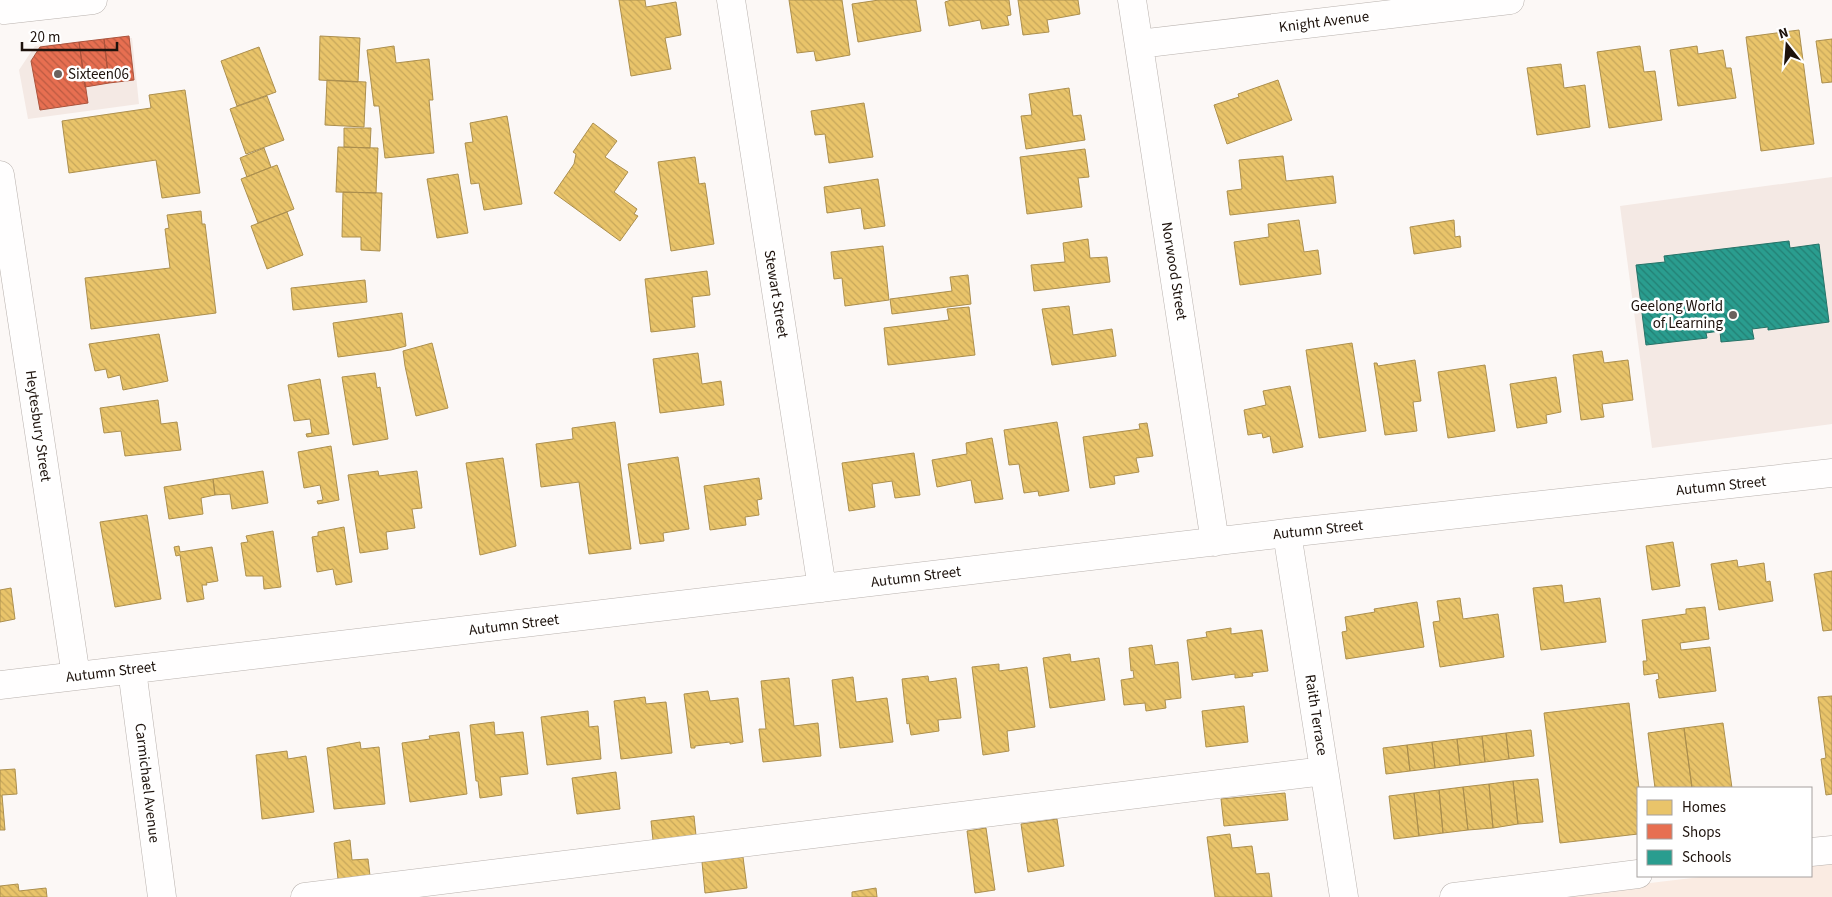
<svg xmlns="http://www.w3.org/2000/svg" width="1832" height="897" font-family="'Source Sans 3',sans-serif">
<defs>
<pattern id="homes-back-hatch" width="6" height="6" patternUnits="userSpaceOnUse" patternTransform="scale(1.25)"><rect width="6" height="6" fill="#e9c46a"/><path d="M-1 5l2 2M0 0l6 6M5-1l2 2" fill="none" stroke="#c7a75b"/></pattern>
<pattern id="shops-back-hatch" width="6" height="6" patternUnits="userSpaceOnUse" patternTransform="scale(1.25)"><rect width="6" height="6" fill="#e76f51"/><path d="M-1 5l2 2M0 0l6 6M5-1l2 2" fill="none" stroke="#bb5a42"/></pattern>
<pattern id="schools-back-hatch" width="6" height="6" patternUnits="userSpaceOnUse" patternTransform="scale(1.25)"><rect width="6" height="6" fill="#2a9d8f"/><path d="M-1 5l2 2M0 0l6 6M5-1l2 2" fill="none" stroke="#237f73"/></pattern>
</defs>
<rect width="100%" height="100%" fill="#fcf8f6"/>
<path fill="#f4e9e4" d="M132 38 139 104 28 119 19 70 35 46Z
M1832 177V424L1652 448 1620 206Z"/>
<path fill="#faebe2" d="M1832 861V897H1532L1709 876H1811V864Z"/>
<path fill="url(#homes-back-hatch)" stroke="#ac8f4e" d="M619 0H645L646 7 676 2 681 35 665 38 671 69 631 76Z
M789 0H842L850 55 816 61 814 51 797 53Z
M879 0H916L921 31 858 42 852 4Z
M951 0H1009L1011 15 1007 16 1009 25 982 29 980 20 949 26 945 2Z
M1018 0H1078L1080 14 1047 20 1049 32 1023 35Z
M1799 30 1814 144 1761 151 1746 37Z
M320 36 360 38 358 82 319 80Z
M1832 39V82L1822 83 1816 41Z
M394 46 396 63 429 59 433 100H429L434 153 385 158 379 106H374L367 50Z
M1640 46 1644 72 1655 71 1662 120 1609 128 1597 52Z
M1697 46 1698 54 1723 50 1726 68H1731L1736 98 1678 106 1670 50Z
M259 47 276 92 237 106 221 61Z
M1561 64 1564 88 1585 85 1590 127 1537 135 1527 68Z
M327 80 366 82 364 127 325 125Z
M1278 80 1292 120 1227 144 1214 105 1239 97 1238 94Z
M1069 88 1073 116 1081 115 1085 140 1026 149 1021 116 1032 115 1029 94Z
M185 90 200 193 162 198 156 160 69 173 62 121 151 108 149 95Z
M267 96 284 140 246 154 230 109Z
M864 103 873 157 829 163 825 134 815 135 811 111Z
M507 116 522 204 484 210 479 183 471 184 465 143 473 142 470 123Z
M593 123 617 141 605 157 628 172 614 192 637 209 634 214 638 216 620 241 554 193 574 164 576 154 573 152Z
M344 128H371L370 148 344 147Z
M338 147 378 148 376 193 336 192Z
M264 148 271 167 247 177 240 158Z
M1085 149 1089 177 1078 178 1082 207 1027 214 1020 157Z
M1283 156 1286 181 1333 176 1336 203 1230 215 1227 191 1242 189 1239 160Z
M695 157 699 184 705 183 714 244 671 251 658 162Z
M277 165 294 209 258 223 241 179Z
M458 174 468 233 437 238 427 179Z
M878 179 885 226 864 229 861 208 827 213 824 187Z
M343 192 382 193 380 251 361 250V237H342Z
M201 211 202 224H205L216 313 91 329 85 278 170 268 165 229 169 228 167 215Z
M287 212 303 255 267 269 251 226Z
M1299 220 1304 252 1318 250 1321 274 1240 285 1234 242 1269 237 1268 224Z
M1454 220 1455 237 1460 236 1461 247 1414 254 1410 227Z
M1088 239 1090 258 1107 257 1110 282 1034 291 1031 265 1065 262 1063 243Z
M883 246 889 300 845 306 842 278 834 279 831 252Z
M707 271 710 295 692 297 695 327 651 332 645 279Z
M968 275 971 304 892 314 890 299 952 291 950 277Z
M365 280 367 302 293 310 291 288Z
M1069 306 1073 335 1112 329 1116 356 1052 365 1042 309Z
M969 307 975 355 888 365 884 328 949 320 947 309Z
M402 313 406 346 391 350 338 357 333 323Z
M159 334 168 381 123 390 120 375 108 378 106 369 95 371 89 344Z
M432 343 448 408 416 416 405 366 403 351Z
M1352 343 1366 431 1319 438 1306 350Z
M1602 351 1604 363 1628 360 1633 400 1602 404 1604 417 1581 420 1573 355Z
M698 353 702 384 721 381 724 405 660 413 653 359Z
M1415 360 1421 401 1413 402 1417 431 1385 435 1374 363H1377L1378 366Z
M1485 365 1495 431 1448 438 1438 372Z
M375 373 377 388 380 387 388 439 353 445 342 377Z
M1556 377 1561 412 1546 415 1547 423 1517 428 1510 384Z
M320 379 329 434 307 437 306 434 312 433 310 419 294 421 288 385Z
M1290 386 1303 447 1273 453 1270 436 1263 438 1262 433 1248 435 1244 410 1266 405 1263 391Z
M158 400 161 424 177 422 181 450 125 456 121 431 104 433 100 408Z
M615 422 631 549 589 554 579 482 541 487 536 444 573 439 572 428Z
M1057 422 1069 491 1039 496 1038 491 1024 493 1019 464 1009 465 1004 430Z
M1147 423 1153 456 1136 458 1139 472 1114 476 1115 484 1090 488 1083 437 1140 429 1139 424Z
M992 438 1003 499 975 503 971 480 937 487 932 460 967 454 966 443Z
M331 446 339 500 318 504 317 501 323 500 320 485 304 488 298 452Z
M914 453 920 495 895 498 892 481 872 484 875 507 849 511 842 463Z
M678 457 689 529 663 533 664 541 640 544 628 464Z
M503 458 516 546 480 555 466 463Z
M263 471 268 503 232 509 230 494 215 495 213 479Z
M378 471 379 476 417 471 422 508 412 509 415 528 386 532 388 549 360 553 348 475Z
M759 478 762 499 757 500 759 515 745 517 746 525 710 530 704 486Z
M213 479 215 495 201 498 203 514 169 519 164 487Z
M147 515 161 599 115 607 100 522Z
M344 527 352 582 336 585 333 569 317 572 312 537 318 536V532Z
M273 531 281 587 264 589 263 576H246L241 543 248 542 246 536Z
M1673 542 1680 586 1652 590 1646 546Z
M179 546 180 552 212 547 218 581 206 583 207 585H202L204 599 187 602 180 555 176 556 174 547Z
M1737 560 1738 567 1764 563 1766 582 1770 581 1773 601 1719 610 1711 564Z
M1832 571V630L1823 631 1814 574Z
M1562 585 1564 603 1600 598 1606 642 1541 650 1533 588Z
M11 588 15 619 0 622V590Z
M1460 598 1463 619 1498 614 1504 657 1440 667 1433 622 1440 621 1437 601Z
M1417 602 1424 647 1346 659 1342 632 1347 631 1345 617 1375 612 1374 609Z
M1705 607 1709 639 1680 643 1681 650 1710 647 1716 691 1659 698 1656 680 1659 679 1658 673 1644 675 1643 661H1647L1642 620 1686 614V609Z
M1231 628V634L1262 630 1268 671 1252 673 1253 676 1235 678V674L1192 680 1187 640 1207 637 1206 632Z
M1152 645 1155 665 1178 662 1181 698 1165 700 1166 708 1146 711 1145 703 1124 705 1121 680 1134 678 1133 670 1131 671 1129 648Z
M1070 654 1071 662 1099 658 1105 700 1050 708 1043 658Z
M999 664V671L1027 667 1035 727 1007 731 1009 751 983 755 972 667Z
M928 676 929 682 956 678 961 718 938 720 939 731 911 735 909 723 907 724 902 679Z
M853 677 856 702 887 698 893 742 840 748 832 680Z
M789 678 794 726 818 723 821 756 763 762 759 729H766L761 681Z
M708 691 710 701 738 698 743 742 730 744V742L695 746V748H691L684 694Z
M1832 696V794L1826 795 1821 759 1826 758 1818 697Z
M645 697 646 704 666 702 672 753 621 759 614 701Z
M1629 703 1639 788 1638 834 1560 843 1544 713Z
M1244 706 1248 742 1206 747 1202 711Z
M588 711 589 727 598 726 601 759 547 765 541 717Z
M494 722 495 735 523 732 528 774 500 777 502 795 480 798 478 781H476L470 725Z
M1723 723 1732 788H1692L1684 728Z
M1684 728 1692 788H1655L1648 733Z
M1531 730 1534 756 1509 759 1506 733Z
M459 732 467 794 410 802 402 743 430 739 429 736Z
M1506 733 1509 759 1485 762 1482 736Z
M1482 736 1485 762 1460 765 1457 739Z
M1457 739 1460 765 1435 768 1432 742Z
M360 742 361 749 379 747 385 804 334 809 327 748Z
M1432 742 1435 768 1410 771 1407 745Z
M1407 745 1410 771 1386 774 1383 748Z
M287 751 288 759 306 756 314 812 262 819 256 755Z
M15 769 17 794 2 795 5 830H0V770Z
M616 772 620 809 577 814 572 778Z
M1538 779 1543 822 1518 824 1513 781Z
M1513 781 1518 824 1493 828 1489 784Z
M1489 784 1493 828 1468 830 1463 787Z
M1463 787 1468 830 1443 833 1439 790Z
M1439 790 1443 833 1419 836 1414 793Z
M1285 793 1288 820 1224 826 1221 799Z
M1414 793 1419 836 1394 839 1389 796Z
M694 816 697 845 654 850 651 821Z
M1057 819 1064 866 1028 872 1021 824Z
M986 828 995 890 975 893 967 831Z
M1230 834 1232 848 1252 846 1256 874 1269 873 1272 897H1215L1207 837Z
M350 840 352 860 368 859 371 884 339 888 334 843Z
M743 857 747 888 705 893 702 862Z
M18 884 19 891 46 888 47 897H0V886Z
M876 888 877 897H852V892Z"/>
<path fill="url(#shops-back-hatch)" stroke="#aa533c" d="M129 36 134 80 109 83 104 39Z
M104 39 109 83 85 87 79 42Z
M79 42 88 103 40 110 31 61 40 47Z"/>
<path fill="url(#schools-back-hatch)" stroke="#267368" d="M1789 241 1790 248 1819 244 1829 322 1768 330V327L1752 329 1754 339 1721 342 1720 331 1706 333 1707 338 1646 345 1636 265 1665 262 1664 256Z"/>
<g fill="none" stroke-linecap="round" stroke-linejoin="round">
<defs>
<path id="minor" d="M731 0 822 588
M1132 0 1215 542
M4 10 93 0
M1139 44 1510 0
M0 175 76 676
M1287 533 1344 897
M132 670 162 897
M0 685 1287 533 1832 473
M1811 852 1832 850
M305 897 1324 771
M1454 897 1638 874"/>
</defs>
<use href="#minor" stroke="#b9b2ae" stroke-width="29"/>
<use href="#minor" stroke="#fffefe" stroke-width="28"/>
</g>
<g fill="#6b625e" stroke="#fff" stroke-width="2">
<circle cx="58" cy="74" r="5"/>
<circle cx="1733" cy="315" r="5"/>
</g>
<g text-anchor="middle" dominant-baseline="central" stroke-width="5" stroke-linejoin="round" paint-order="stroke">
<g font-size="15" fill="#1d120c" stroke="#fff">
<text transform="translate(1324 22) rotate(-7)">Knight Avenue</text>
<text transform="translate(1174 271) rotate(81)">Norwood Street</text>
<text transform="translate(776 294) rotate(81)">Stewart Street</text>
<text transform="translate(38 426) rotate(82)">Heytesbury Street</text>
<text transform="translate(1721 486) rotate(-6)">Autumn Street</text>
<text transform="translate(1318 530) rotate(-6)">Autumn Street</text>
<text transform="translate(916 577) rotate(-7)">Autumn Street</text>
<text transform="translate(514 625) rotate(-7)">Autumn Street</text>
<text transform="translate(111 672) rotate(-7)">Autumn Street</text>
<text transform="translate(1316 715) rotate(81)">Raith Terrace</text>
<text transform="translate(147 783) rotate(83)">Carmichael Avenue</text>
</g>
<g font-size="15" fill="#1d120c" stroke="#fff" text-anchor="start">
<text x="68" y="74">Sixteen06</text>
<text x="1723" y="306" text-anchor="end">Geelong World<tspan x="1723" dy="17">of Learning</tspan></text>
</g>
</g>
<rect x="1637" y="787" width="175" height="90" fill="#ffffff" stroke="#a5a09e"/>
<rect x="1647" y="800" width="25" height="15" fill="#e9c46a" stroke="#a5a09e"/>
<text x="1682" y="812" font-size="15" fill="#1d120c">Homes</text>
<rect x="1647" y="824" width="25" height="15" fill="#e76f51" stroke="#a5a09e"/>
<text x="1682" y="837" font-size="15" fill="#1d120c">Shops</text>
<rect x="1647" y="850" width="25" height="15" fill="#2a9d8f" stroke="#a5a09e"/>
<text x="1682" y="862" font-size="15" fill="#1d120c">Schools</text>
<g transform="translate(1787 45) rotate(343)" stroke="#ffffff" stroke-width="4" paint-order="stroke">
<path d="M0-4L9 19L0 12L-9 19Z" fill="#1d120c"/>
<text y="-8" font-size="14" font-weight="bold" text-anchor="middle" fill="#1d120c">N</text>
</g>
<path d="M22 42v8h95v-8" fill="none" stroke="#1d120c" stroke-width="2.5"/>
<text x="30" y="42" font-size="15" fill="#1d120c" stroke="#ffffff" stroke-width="4" paint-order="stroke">20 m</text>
</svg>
